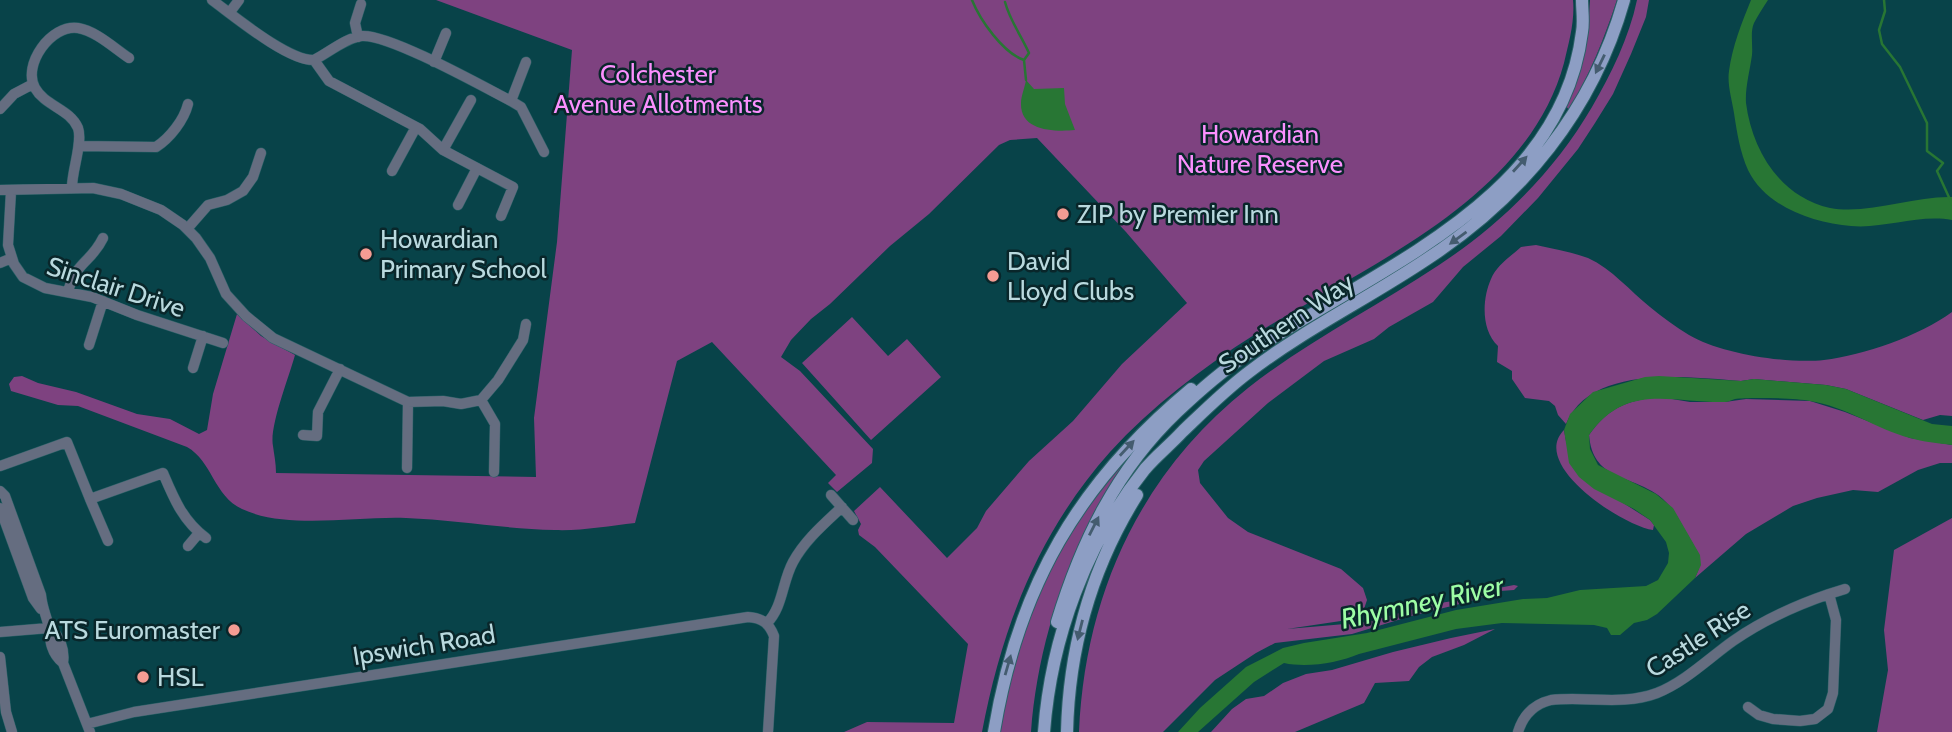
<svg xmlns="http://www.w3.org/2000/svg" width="1952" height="732" font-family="Cabin,sans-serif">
<rect width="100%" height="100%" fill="#084349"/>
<path fill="#7e4280" d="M436 0H1573C1575 21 1569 42 1564 63 1527 200 1365 266 1254 335 1202 368 1152 406 1110 452 1038 533 1002 627 982 732H844L867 722 954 723 968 644 875 547 859 535 858 530 861 524 854 511 880 487 947 558 977 528 986 511 1029 461 1073 421 1122 364 1187 303 1126 232 1037 138 1010 140 999 145 929 214 890 246 830 304 811 319 791 340 781 357 800 371 873 449 872 463 837 492 828 483 836 475 712 342 677 361 635 523C609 526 581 531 555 530 505 529 456 520 406 518 356 516 287 530 242 509 214 496 212 461 187 447L78 406 58 405 11 391 9 384 14 377 22 376 38 383 76 392 137 414 170 419 199 434 207 430 213 394 237 314 261 336 295 355C289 377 269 427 273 446 274 454 276 463 276 473L536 477 534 418 557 242 572 50Z
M1590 0H1617C1604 39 1590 74 1569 110L1566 106C1582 71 1588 38 1590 0Z
M1637 0H1649L1646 17 1631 54 1613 94 1595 123 1578 149 1538 198 1501 236 1463 267 1433 302 1389 327 1374 339 1324 361 1268 403 1204 461 1198 470 1200 483 1228 518 1248 532 1341 569 1363 588 1367 600 1361 618 1287 629 1368 622 1427 605 1453 601 1468 594 1514 585 1518 586 1514 590 1500 591 1468 602 1411 616 1352 634 1275 643 1256 653 1215 680 1163 732H1079C1085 595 1140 474 1248 388 1308 341 1376 307 1439 265 1501 224 1554 172 1592 107 1611 74 1629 38 1637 0Z
M1536 245C1553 249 1572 252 1588 258 1612 269 1630 291 1650 307 1662 317 1676 327 1689 335 1721 354 1787 364 1824 360 1864 355 1919 336 1952 312V416L1940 415 1923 420 1846 389 1826 385 1754 379 1741 381C1688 377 1591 364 1566 424L1558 415 1555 406 1549 401 1525 398 1512 379V371L1497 362 1498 346C1481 330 1482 299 1491 279 1496 266 1511 256 1521 247Z
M852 317 888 356 907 339 941 377 871 440 802 363Z
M1660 397 1690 402H1725L1746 399 1810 401 1845 412 1910 438 1952 445V463H1940L1918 470 1878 492 1853 490 1817 498 1793 506 1746 534 1695 578C1704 558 1700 557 1690 539 1680 522 1674 507 1658 495 1628 474 1593 480 1589 435 1608 408 1627 400 1660 397Z
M1564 430 1566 441 1620 501 1650 520 1654 525 1653 530C1623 526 1529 465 1564 430Z
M1120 465 1123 468C1111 488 1097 508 1087 529 1056 591 1036 663 1031 732H999C1014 633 1056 542 1120 465Z
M1952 518V732H1877L1888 670 1884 630 1894 550Z
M1495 629 1464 645 1432 657 1419 667 1409 681 1375 683 1364 703 1295 732H1211L1232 709 1246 699 1264 696 1283 683 1306 674 1332 670 1393 652 1451 638Z"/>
<path fill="#287634" d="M1751 0H1768C1763 8 1758 15 1754 23 1750 32 1753 45 1752 55 1750 70 1745 88 1746 103 1752 150 1780 197 1830 208 1868 215 1913 196 1952 197V220C1918 214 1885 229 1851 226 1813 223 1766 207 1748 170 1740 152 1737 133 1734 113 1732 100 1727 84 1729 71 1732 47 1742 22 1751 0Z
M1026 80 1034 89 1064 88 1065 104 1075 130C1054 132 1020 131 1021 103 1021 96 1025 87 1026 80Z
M1659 376 1741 381 1754 379 1826 385 1846 389 1932 424 1952 426V445C1938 443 1923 442 1910 438 1876 429 1845 406 1810 401 1796 398 1748 397 1735 399 1731 400 1728 402 1725 402 1670 403 1627 382 1589 435L1590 449 1598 465 1656 494 1673 508 1700 555 1701 565 1695 578 1657 614 1647 620 1634 623 1620 635H1611L1607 628 1594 625 1502 623 1456 629 1359 654C1338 663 1307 668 1284 663L1254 682 1198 732H1178L1200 708 1246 667 1283 648 1304 643 1367 633 1456 610 1523 599 1547 598 1580 590 1646 586 1658 580 1668 563 1669 553 1666 542 1650 520 1634 509 1594 489 1579 477 1569 463 1564 430 1570 414 1593 392 1645 377Z"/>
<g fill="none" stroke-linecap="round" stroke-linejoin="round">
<path stroke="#287634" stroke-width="2.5" d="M972 0C980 20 1003 53 1024 60L1026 80
M1884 0 1885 11 1879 30 1882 44 1900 67 1927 123V151L1943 163 1937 171 1952 204
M1005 2C1010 21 1021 35 1029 53L1024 60"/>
<defs>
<path id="minor" d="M212 0C234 16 288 61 314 60 328 53 347 37 362 36 389 34 482 86 511 101L526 62
M230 12 239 0
M358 37 355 23 361 4
M314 60 329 81 420 129 443 150 513 187 501 216
M434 62 446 33
M511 101 521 107 544 152
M0 109 14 94 33 84
M79 146 156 147C170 138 184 120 188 104
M443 150 471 100
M392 171 416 127
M72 187C72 170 83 142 78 128 70 109 45 106 35 88 22 65 51 24 78 28 96 31 114 48 129 58
M0 190 93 188 121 194 161 210 183 225 196 238 210 258 226 294 246 316 273 338 408 402 443 401 461 404 481 400 498 380 523 340 526 324
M11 191 8 245 14 264 23 277 45 288 92 297 137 315 223 343
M458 205 477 168
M187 229 208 205 227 200 243 191 253 177 261 153
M0 263 12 258
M68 292C76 261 91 263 103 238
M89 345 103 301
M193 368 203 336
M481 400 495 424 494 472
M303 435 317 436 318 412 340 369
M0 466 67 442 90 499 163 473C174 499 183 521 206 538
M407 468 408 402
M0 491 5 496 41 595C42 608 47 617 49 628 50 641 51 653 63 663L90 732
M831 495 853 520
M90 499 108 541
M0 508 33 598 41 609
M188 546 199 533
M1829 594 1845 589
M767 623C783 607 782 582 793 562 805 540 824 524 842 507
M49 628C60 635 65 650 63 663
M0 632 49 628
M0 657 6 712 12 732
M87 724 134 712 748 617C762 618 769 623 774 636L768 732
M1518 732C1523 716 1534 704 1551 700 1586 696 1623 706 1657 693 1685 682 1709 658 1733 641 1763 620 1794 606 1829 594L1836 620 1833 693 1828 709 1815 719 1800 721 1773 719 1759 715 1748 707"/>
<path id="major" d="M1057 622C1081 543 1116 470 1177 412 1198 392 1222 371 1246 355 1371 270 1561 203 1582 32 1584 21 1582 11 1582 0
M994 732C1018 587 1078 483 1191 389
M1044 732C1051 638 1086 543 1145 469 1156 456 1170 445 1182 432 1204 411 1225 390 1249 372 1305 329 1369 298 1427 259 1522 197 1593 110 1624 0
M1067 732C1069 647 1092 567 1137 495"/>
</defs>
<use href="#minor" stroke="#2b6167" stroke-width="11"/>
<use href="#major" stroke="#2b6167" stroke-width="14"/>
<use href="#minor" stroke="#656d80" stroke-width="10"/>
<use href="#major" stroke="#8d9ec4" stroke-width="12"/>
</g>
<defs><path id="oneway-solid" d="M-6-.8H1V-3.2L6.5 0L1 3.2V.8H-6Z" transform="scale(1.75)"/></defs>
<g fill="#445c6f">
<use href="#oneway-solid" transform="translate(1600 64) rotate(116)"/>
<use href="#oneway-solid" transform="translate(1520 164) rotate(-48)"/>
<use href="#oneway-solid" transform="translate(1458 238) rotate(144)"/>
<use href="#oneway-solid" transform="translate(1127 448) rotate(-47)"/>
<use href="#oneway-solid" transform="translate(1094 526) rotate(-63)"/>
<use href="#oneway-solid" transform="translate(1080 630) rotate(104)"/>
<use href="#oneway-solid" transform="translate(1008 665) rotate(-74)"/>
</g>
<g fill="#f59c93" stroke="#09262a" stroke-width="2.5">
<circle cx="1063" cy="214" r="7"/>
<circle cx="366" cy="254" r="7"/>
<circle cx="993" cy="276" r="7"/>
<circle cx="234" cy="630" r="7"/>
<circle cx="143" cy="677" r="7"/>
</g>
<g text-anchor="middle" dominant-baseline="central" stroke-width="5" stroke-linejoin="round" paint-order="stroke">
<g font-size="26" fill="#fb90fe" stroke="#09262a">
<text x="658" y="74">Colchester<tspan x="658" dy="30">Avenue Allotments</tspan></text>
<text x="1260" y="134">Howardian<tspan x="1260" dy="30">Nature Reserve</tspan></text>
</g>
<g font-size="26" fill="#b9d9de" stroke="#09262a" text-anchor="start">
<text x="1077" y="214">ZIP by Premier Inn</text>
<text x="380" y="239">Howardian<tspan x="380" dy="30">Primary School</tspan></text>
<text x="1007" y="261">David<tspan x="1007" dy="30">Lloyd Clubs</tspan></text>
<text x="220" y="630" text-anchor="end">ATS Euromaster</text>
<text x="157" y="677">HSL</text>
</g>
<g font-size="26" fill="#b9d9de" stroke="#09262a">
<text transform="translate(116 287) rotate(18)">Sinclair Drive</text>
<text transform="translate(1286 323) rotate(-34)">Southern Way</text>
<text transform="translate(1698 639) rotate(-33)">Castle Rise</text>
<text transform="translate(424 645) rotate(-9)">Ipswich Road</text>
</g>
<g font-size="28" font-style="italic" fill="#9dfda5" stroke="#09262a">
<text transform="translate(1422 602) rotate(-12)">Rhymney River</text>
</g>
</g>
</svg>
